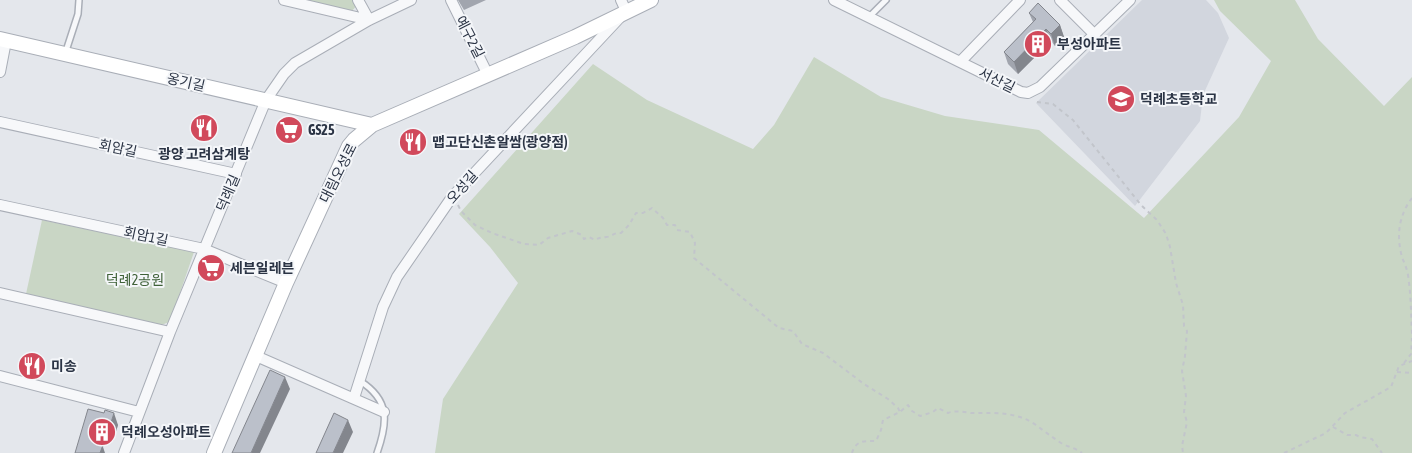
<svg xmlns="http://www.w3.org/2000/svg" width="1412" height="453" font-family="'Asap Condensed','Noto Sans KR',sans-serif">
<rect width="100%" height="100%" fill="#e4e7ec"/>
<path fill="#d2d6de" d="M1142 0H1206L1218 13 1229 38 1203 95 1200 121 1135 206 1036 103Z"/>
<path fill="#c9d6c5" d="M301 0H354L357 5 352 11Z
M1214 0H1295L1318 39 1384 106 1412 77V453H435L443 399 518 283 490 247 459 214 593 64 647 100 753 149 774 125 814 57 881 97 945 116 1039 130 1144 218 1239 117 1271 61 1220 11Z
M42 220 194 252 171 319 169 322 159 326 26 294Z"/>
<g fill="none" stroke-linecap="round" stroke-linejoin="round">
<defs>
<path id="lane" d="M869 17 886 0
M65 54 78 14 79 0
M360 381C390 400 388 422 377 453"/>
<path id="street" d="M284 0 369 20
M358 0 369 20
M451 0 488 75
M834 0 1021 92 1028 93 1040 87 1130 0
M1060 0 1095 35
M960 62 1020 0
M0 72 6 41
M0 122 236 174
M0 205 204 249 286 283
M0 293 170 332
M256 356 384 412
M0 376 139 412
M354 398 383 307 397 277 452 197 626 11 621 0
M124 453 170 332 266 100 284 74 295 63 369 20 411 0"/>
<path id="secondary" d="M0 39 372 125
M214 453 286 283 349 146 354 140 372 125 575 37 651 0"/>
</defs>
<use href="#lane" stroke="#a9aeb7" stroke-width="8"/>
<use href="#street" stroke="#a9aeb7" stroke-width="12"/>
<use href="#secondary" stroke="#a9aeb7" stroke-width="16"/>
<path stroke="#c2c5cb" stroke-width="2" stroke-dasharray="4 4" stroke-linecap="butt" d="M1037 102 1053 104 1073 120 1141 205 1157 220 1166 234 1170 247 1176 283 1183 305 1184 326 1187 331 1185 356 1182 371 1186 396 1184 412 1187 422 1182 446 1183 453
M1412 198C1399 215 1396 235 1402 257 1404 263 1407 268 1408 275 1411 295 1411 314 1412 334
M458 205 461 211 475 225 492 233 524 244 539 245 548 238 572 231 582 235 584 239 589 237 595 240C600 237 602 238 606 237 612 237 614 232 621 233L629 225 636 213H643L652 208 663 218 667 225H675L677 230 690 232 695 243 694 258 779 328 793 331 802 344 823 353 864 384 888 399 898 408 900 412
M1404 363 1411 354 1412 338
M1397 372 1412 373
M1333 427 1347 435H1356L1360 437 1372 439 1382 453
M852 453C856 440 864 441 876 441L881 430 883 420 900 412 908 405 912 411 920 416 933 412 938 408 948 413C955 410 963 412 971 413 993 413 1016 411 1036 425 1044 431 1052 437 1061 443 1068 447 1076 448 1082 453
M1284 453 1326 433 1345 413 1391 387 1399 366 1412 361"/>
<use href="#lane" stroke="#f7f8fa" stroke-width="5"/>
<use href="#street" stroke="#f7f8fa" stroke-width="10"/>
<use href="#secondary" stroke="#fff" stroke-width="14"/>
</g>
<path fill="#a1a5ae" d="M458 0H486L464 10Z
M1029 13 1060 25 1064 37 1055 46 1051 41 1018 74 1008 64 1004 52 1033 22Z
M104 413 118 425 113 441 105 439 103 447 75 453Z"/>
<path fill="#83868d" d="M1060 25 1064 37 1055 46 1051 34Z
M1046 29 1051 41 1018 74 1014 62Z
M285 377 290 389 260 453H251Z
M114 413 118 425 113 441 109 429Z
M348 420 353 432 343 453H333Z
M101 427 105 439 103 447 105 453H100L96 444Z"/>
<path fill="#bbc0ca" stroke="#83868d" d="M1038 3 1060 25 1051 34 1046 29 1014 62 1004 52 1036 19 1029 13Z
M270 370 285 377 251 453H232Z
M88 409 104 413 105 410 114 413 109 429 101 427 96 444 103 445 100 453H75Z
M334 413 348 420 333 453H316Z"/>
<defs>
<symbol id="building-disc" viewBox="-11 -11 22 22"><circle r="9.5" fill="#d1495b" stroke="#f4f6f9"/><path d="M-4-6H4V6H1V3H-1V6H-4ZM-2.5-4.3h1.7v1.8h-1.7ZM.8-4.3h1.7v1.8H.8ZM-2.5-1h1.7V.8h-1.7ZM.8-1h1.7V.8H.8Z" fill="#fff"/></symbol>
<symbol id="school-disc" viewBox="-11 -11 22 22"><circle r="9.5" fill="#d1495b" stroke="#f4f6f9"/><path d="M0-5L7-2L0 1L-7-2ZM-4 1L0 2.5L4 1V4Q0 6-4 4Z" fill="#fff"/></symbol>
<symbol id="restaurant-disc" viewBox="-11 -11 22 22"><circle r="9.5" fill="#d1495b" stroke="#f4f6f9"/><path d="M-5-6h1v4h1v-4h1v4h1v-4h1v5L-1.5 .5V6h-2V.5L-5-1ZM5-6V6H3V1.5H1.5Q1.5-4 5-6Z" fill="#fff"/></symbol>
<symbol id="supermarket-disc" viewBox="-11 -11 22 22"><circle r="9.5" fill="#d1495b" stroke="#f4f6f9"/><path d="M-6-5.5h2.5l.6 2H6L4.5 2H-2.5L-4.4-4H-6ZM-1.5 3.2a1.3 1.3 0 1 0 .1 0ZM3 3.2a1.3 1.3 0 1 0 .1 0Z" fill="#fff"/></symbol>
</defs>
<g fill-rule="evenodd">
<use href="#building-disc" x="1022" y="28" width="32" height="32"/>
<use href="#school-disc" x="1105" y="83" width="32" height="32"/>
<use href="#restaurant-disc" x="188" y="112" width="32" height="32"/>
<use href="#supermarket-disc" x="273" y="114" width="32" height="32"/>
<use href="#restaurant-disc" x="397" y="126" width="32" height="32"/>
<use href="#supermarket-disc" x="195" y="252" width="32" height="32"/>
<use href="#restaurant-disc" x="16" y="350" width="32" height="32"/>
<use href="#building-disc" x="86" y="416" width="32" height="32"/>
</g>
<g text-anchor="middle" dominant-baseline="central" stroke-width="4" stroke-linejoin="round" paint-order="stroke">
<g font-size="14" fill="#2b3445" stroke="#f4f6f9">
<text transform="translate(470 37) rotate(63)">예구2길</text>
<text transform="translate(997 80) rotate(26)">서산길</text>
<text transform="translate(186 82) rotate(13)">옹기길</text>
<text transform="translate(118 148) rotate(12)">회암길</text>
<text transform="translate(338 173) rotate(-63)">대림오성로</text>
<text transform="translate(462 187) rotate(-49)">오성길</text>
<text transform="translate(228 193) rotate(-67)">덕례길</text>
<text transform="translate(146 236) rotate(12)">회암1길</text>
</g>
<g font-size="14" font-weight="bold" fill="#2b3445" stroke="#f4f6f9" text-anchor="start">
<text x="1057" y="44">부성아파트</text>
<text x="1140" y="99">덕례초등학교</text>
<text x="308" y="130">GS25</text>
<text x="432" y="142">맵고단신촌알쌈(광양점)</text>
<text x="204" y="154" text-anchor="middle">광양 고려삼계탕</text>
<text x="230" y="268">세븐일레븐</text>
<text x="51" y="366">미송</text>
<text x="121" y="432">덕례오성아파트</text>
</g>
<g font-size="14" fill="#3f6138" stroke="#f4f6f9">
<text x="135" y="280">덕례2공원</text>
</g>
</g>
</svg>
